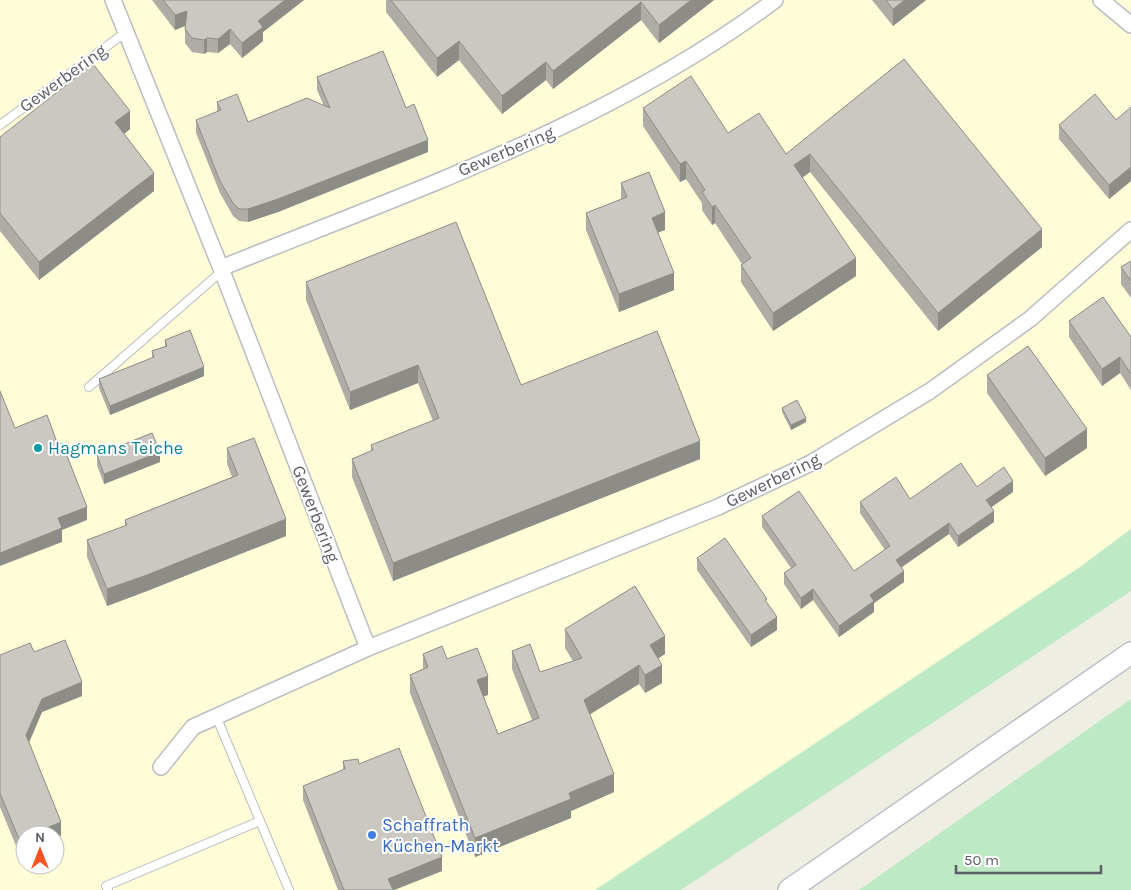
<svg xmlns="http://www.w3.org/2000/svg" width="1131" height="890" font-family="Karla,sans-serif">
<rect width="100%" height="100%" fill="#efeee3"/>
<path fill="#fffcd8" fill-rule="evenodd" d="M0 0H1131V529L1080 567 595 890H0ZM25 835H55V865H25Z"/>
<path fill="#bde9c4" d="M1131 529V591L681 890H595L1080 567Z
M1131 699V890H859Z"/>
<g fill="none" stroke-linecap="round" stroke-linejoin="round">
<defs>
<path id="lane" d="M0 125 126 32
M89 387 222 271
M216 716 289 890
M108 890 106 886 260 821"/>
<path id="street" d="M113 0 222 271 368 648 718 507 811 463 930 391 1030 319 1131 230
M1101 0 1131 25
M221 268C409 192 612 123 775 0
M161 767 193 727 368 648"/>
<path id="secondary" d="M789 890 1131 653"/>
</defs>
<use href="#lane" stroke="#bbbcc3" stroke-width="10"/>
<use href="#street" stroke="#bbbcc3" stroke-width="18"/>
<use href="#secondary" stroke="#bbbec6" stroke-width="24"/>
<use href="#lane" stroke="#fff" stroke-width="8"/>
<use href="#street" stroke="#fff" stroke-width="15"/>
<use href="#secondary" stroke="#fff" stroke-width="21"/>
</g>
<path fill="#aeaca5" d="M152 0H304L263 32V41L242 58 230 44 218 53 207 52 204 54 192 52 185 43V26L175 30Z
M386 0H714L659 43 641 20 553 89 546 80 502 114 459 60 437 77 386 12Z
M872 0H926L893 26Z
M904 59 1042 247 938 331 810 172 802 178 856 276 773 331 741 282V265L742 264 715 223 712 225 702 210V203L686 179 680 182 643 126V108L728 133 786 154Z
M317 77 406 108 428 152 278 212 248 222 239 221 233 216 220 193 196 133V120L217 112V102L248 122 324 106 317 90Z
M1131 107V181L1109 199 1059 139V125L1116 120Z
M130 129 124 134 154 191 39 280 0 231V137Z
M621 183 665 230 658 232 674 290 619 312 586 230V213L621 199Z
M1131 261V298L1121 284V267Z
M306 282 521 385 700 459 393 581 352 477V459L371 451V445L433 421 418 383 350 410 306 300Z
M1069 321 1131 337V390L1120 373 1102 386 1069 337Z
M165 340 204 376 110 415 99 388V379L152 358V351L165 346Z
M987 375 1087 448 1045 476 987 393Z
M782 408 806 422 791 430 782 412Z
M227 448 286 536 147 591 107 606 87 557V540L125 526V520L232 477 227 464Z
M97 455 160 462 104 484 97 465Z
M977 487 1013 492 991 507 994 522 958 547 949 534 902 567 904 582 874 603V612L839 637 813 600 801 609 784 584V573L791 568 762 527V516L854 571 885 550 860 513V502L910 499Z
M697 558 767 603 777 630 751 647 697 570Z
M565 629 665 654 658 658 662 683 645 693 639 684 590 714 614 792 571 811V818L475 857 410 693V675L423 669V654L447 659 488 695 483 696 498 734 532 720 512 669V651L540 672 573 661 565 648Z
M34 652 82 696 42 712 29 743 61 836 55 838V835H25V850L19 853 0 807V655Z
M343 761 359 764 442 871 394 890H338L303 800V786L343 770Z"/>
<path fill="#8d8c86" d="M285 0H304L263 32V41L242 58V43L258 21Z
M691 0H714L659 43V25Z
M905 0H926L893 26V9Z
M641 2V20L553 89V71Z
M187 11V25L175 30V15Z
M230 29V44L218 53V39Z
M207 38V52L204 54V40Z
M459 41V60L437 77V58Z
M546 62V80L502 114V96Z
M130 111V129L115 141V122Z
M428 140V152L278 212 248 222V209Z
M810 154V172L794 183V165Z
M686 161V179L680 182V164Z
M1131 167V181L1109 199V185Z
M154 173V191L39 280V262Z
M715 205V223L712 225V207Z
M665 212V230L652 235V218Z
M1042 229V247L938 331V313Z
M856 258V276L773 331V313Z
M674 273V290L619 312V294Z
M1120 357V373L1102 386V369Z
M418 365V383L350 410V392Z
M204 367V376L110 415V406Z
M806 418V422L791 430V425Z
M1087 429V448L1045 476V458Z
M700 441V459L393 581V563Z
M160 452V462L104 484V474Z
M1013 481V492L986 511V500Z
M87 507V520L62 530V542L0 566V553L58 518Z
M994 511V522L958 547V536Z
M286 519V536L147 591 107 606V589Z
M949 523V534L896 571V560Z
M904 571V582L874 603V612L839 637V626L870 595Z
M813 589V600L801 609V598Z
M777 617V630L751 647V635Z
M665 636V654L650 664V645Z
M639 665V684L584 718V700Z
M662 665V683L645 693V675Z
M488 676V695L477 699V680Z
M82 682V696L42 712 26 749V735L42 699Z
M614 774V792L571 811V818L475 857V838L569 793Z
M61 822V836L55 838V835H29Z
M25 837V850L19 853V839Z
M442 857V871L394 890H388V879Z"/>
<path fill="#cac8c0" stroke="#8d8c86" d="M163 0H285L258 21 263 27 242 43 230 29 218 39 207 38 204 40 192 38 185 29 187 11 175 15Z
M391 0H691L659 25 641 2 553 71 546 62 502 96 459 41 437 58Z
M886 0H905L893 9Z
M383 51 406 108 414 104 428 140 278 199 248 209H239L233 203 220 181 196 120 221 110 217 102 237 94 248 122 307 98 330 108 317 77Z
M904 59 1042 229 938 313 810 154 794 165 856 258 773 313 741 265 751 258 715 205 712 207 702 192 705 190 686 161 680 164 643 108 691 76 728 133 759 113 786 154Z
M93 64 130 111 115 122 154 173 39 262 0 213V137Z
M1095 94 1116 120 1131 107V167L1109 185 1059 125Z
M649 172 665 212 652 218 674 273 619 294 586 213 627 197 621 183Z
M456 222 521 385 657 331 700 441 393 563 352 459 373 450 371 445 439 418 418 365 350 392 306 282Z
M1131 261V281L1121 267Z
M1103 297 1131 337V374L1120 357 1102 369 1069 321Z
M190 330 204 367 110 406 99 379 154 357 152 351 167 346 165 340Z
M1028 346 1087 429 1045 458 987 375Z
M0 391 15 428 47 415 58 445 62 443 87 507 58 518 62 528 0 553Z
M797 400 806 418 791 425 782 408Z
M152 433 160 452 104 474 97 455Z
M254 438 286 519 147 575 107 589 87 540 127 525 125 520 238 475 227 448Z
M961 463 977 487 1004 467 1013 481 986 500 994 511 958 536 949 523 896 560 904 571 870 595 874 601 839 626 813 589 801 598 784 573 796 565 762 516 799 491 854 571 890 546 860 502 896 477 910 499Z
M725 538 767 599 765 600 777 617 751 635 697 558Z
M635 586 665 636 650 645 662 665 645 675 639 665 584 700 614 774 569 793 571 799 475 838 410 675 428 667 423 654 442 646 447 659 477 648 488 676 477 680 498 734 539 718 512 651 530 644 540 672 582 658 565 629Z
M65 640 82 682 42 699 26 735 61 822 29 835H25V837L19 839 0 793V655L30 643 34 652Z
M399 748 442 857 388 879 393 890H344L303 786 345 769 343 761 358 759 359 764Z"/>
<circle fill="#0f9aa8" stroke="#fff" stroke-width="2" cx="38" cy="448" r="5"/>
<circle fill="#3f7fe0" stroke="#fff" stroke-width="2" cx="372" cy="835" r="5"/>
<g text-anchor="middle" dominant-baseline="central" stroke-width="4" stroke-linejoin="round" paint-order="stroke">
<g font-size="18" fill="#5b5e65" stroke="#fff">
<text transform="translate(63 78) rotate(-36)">Gewerbering</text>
<text transform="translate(506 151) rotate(-23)">Gewerbering</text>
<text transform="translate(773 480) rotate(-26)">Gewerbering</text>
<text transform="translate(316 514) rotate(69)">Gewerbering</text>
</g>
<g font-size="18" fill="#0d838f" stroke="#fff" text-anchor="start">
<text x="48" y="448">Hagmans Teiche</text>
</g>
<g font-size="18" fill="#366cbe" stroke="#fff" text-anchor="start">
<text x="382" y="825">Schaffrath<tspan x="382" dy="21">Küchen-Markt</tspan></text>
</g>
</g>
<g transform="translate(40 850)"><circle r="24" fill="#ffffff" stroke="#bdbfc1"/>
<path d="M0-4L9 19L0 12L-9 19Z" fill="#f85120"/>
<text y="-8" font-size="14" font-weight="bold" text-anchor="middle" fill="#5b5e65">N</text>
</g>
<path d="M956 865v8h145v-8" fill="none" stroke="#5b5e65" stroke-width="2.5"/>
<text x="964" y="865" font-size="15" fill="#5b5e65" stroke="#ffffff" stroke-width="4" paint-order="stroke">50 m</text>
</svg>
